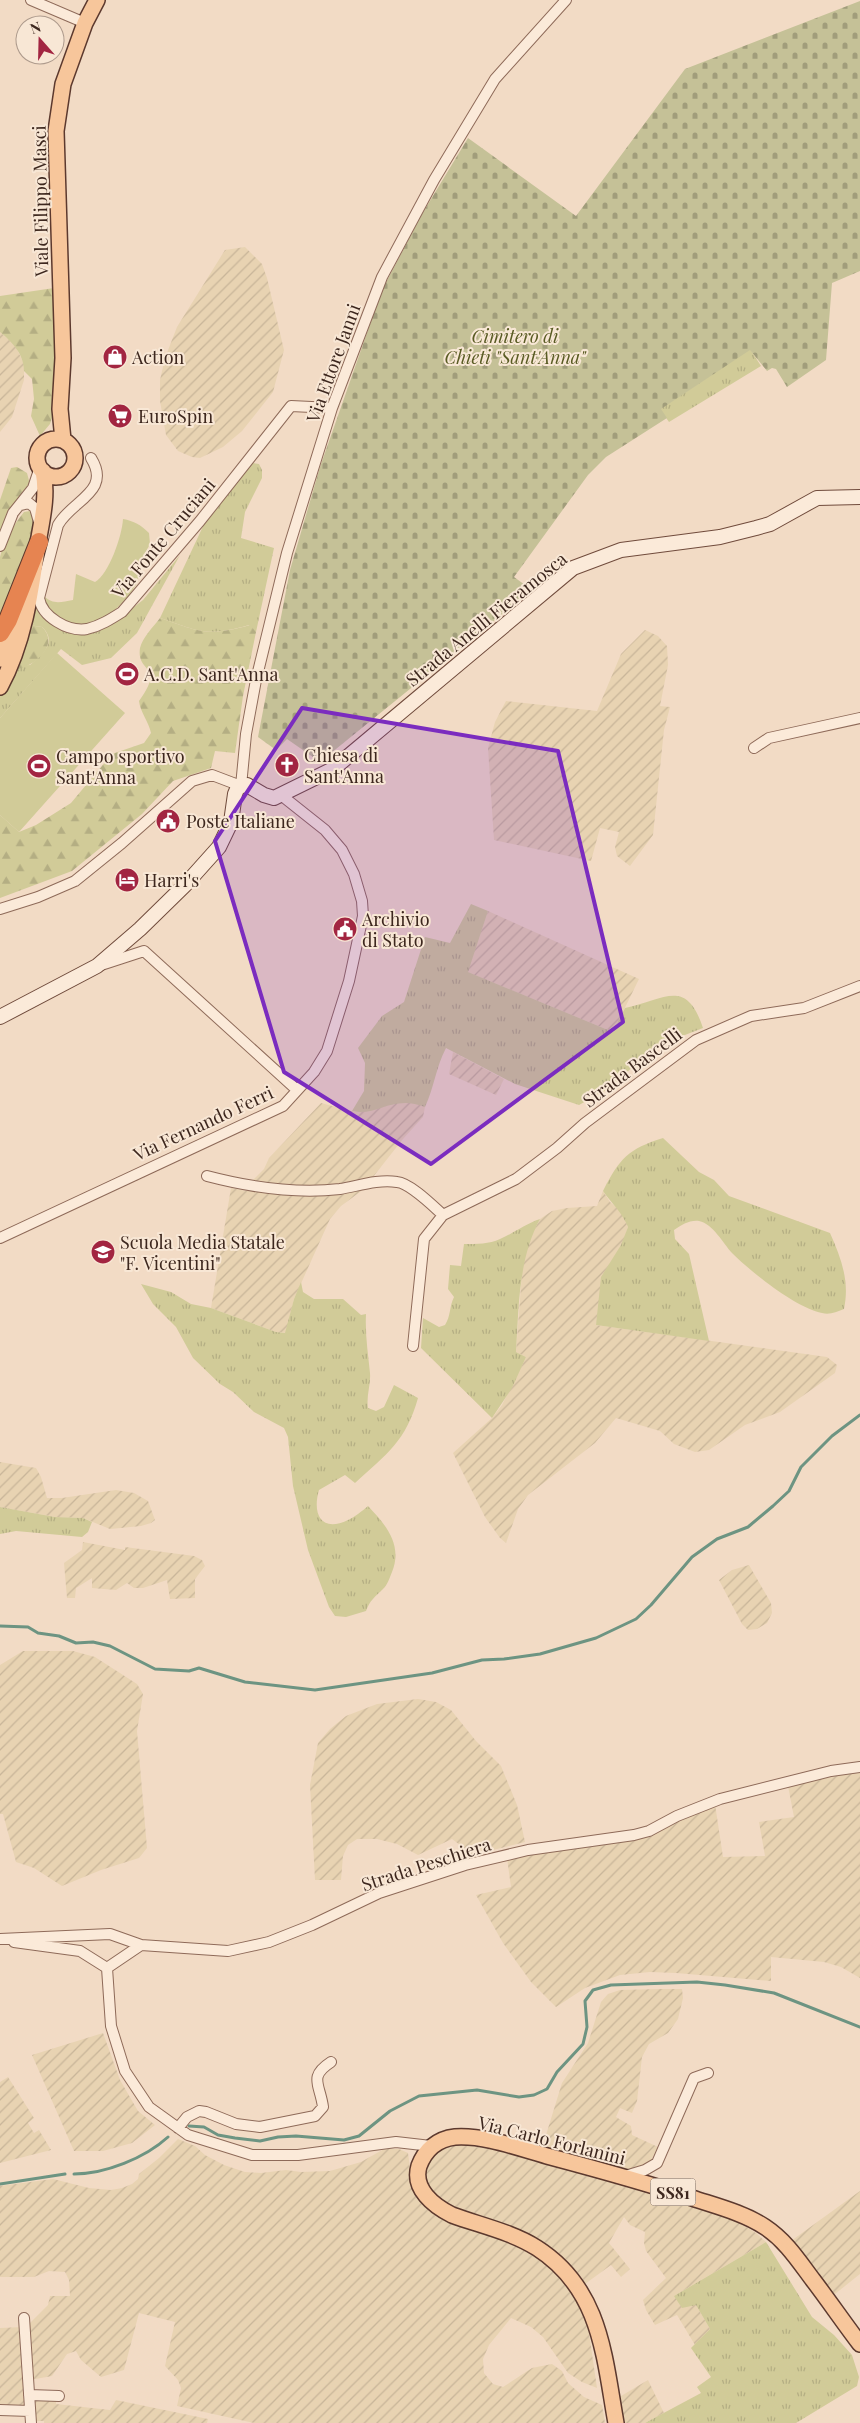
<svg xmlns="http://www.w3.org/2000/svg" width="860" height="2423" font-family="'Playfair Display',serif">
<defs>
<pattern id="farmland-furrows" width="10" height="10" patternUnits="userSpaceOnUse" patternTransform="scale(1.25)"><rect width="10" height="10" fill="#e8d3b2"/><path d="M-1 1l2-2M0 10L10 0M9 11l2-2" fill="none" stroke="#c8b599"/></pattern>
<pattern id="grass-tufts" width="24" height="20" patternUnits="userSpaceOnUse" patternTransform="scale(1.25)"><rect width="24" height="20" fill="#d1cb98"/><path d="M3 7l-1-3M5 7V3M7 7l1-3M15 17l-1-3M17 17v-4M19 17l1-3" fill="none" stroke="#b4ae83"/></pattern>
<pattern id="forest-firs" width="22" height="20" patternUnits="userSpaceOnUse" patternTransform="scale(1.25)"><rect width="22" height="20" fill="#d1cb98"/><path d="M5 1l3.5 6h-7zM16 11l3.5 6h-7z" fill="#b4ae83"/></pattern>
<pattern id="cemetery-stones" width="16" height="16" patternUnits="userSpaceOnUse" patternTransform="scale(1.25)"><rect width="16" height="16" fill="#c5c197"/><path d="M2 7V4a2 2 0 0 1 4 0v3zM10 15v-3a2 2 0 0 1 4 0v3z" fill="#a19d7b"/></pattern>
</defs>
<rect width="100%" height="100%" fill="#f2dbc5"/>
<path fill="url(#farmland-furrows)" d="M245 247 262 264 267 278 284 350 273 392 242 431 223 447 200 458 192 457 178 451 166 435 160 401V380L165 358 177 327 225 250Z
M0 332 15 345 24 364V380L12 417 0 432Z
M645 630 658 636 667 646 668 665 660 706 670 707 664 730 653 835 630 866 617 856 615 847 619 832 600 828 591 861 494 840 488 748 495 722 506 701 597 711 621 654Z
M488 911 639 979 613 1032 467 972Z
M453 1052 504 1079 496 1095 449 1074Z
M405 1102H413L425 1107 423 1117 403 1139 369 1182 333 1187 249 1184 264 1169 269 1158 321 1103 355 1112Z
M231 1188 246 1191 285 1193 364 1189 341 1206 330 1219 294 1299 286 1333 276 1332 211 1308Z
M603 1191 610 1202 623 1213 628 1227 596 1325 827 1357 837 1365 835 1373 780 1412 745 1425 709 1450 695 1452 674 1444 660 1431 616 1418 595 1443 528 1495 518 1509 506 1543 500 1538 485 1517 453 1453 492 1418 502 1405 526 1357 516 1352 523 1259 530 1237 540 1219 552 1211 567 1208 597 1206Z
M0 1462 36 1468 41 1477 47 1498H62L116 1490 134 1493 148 1501 155 1520 151 1523 141 1526 110 1529 83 1518 55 1517 0 1507Z
M83 1542 125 1550V1547L194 1556 202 1560 205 1566 195 1579V1598L170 1599 167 1580 143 1588H134L127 1583 116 1590 92 1588V1578L76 1588 75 1598H67L64 1563 82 1550Z
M749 1565 771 1603 772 1613 767 1623 757 1629 748 1630 742 1624 719 1580 732 1570Z
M23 1651H73L95 1657 137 1684 143 1694 137 1731 147 1848 139 1858 101 1870 62 1886 34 1868 16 1862 3 1814H0V1665Z
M418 1699 436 1702 451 1710 476 1741 501 1766 517 1805 525 1842 465 1857 460 1845 452 1839 418 1855 397 1844 377 1839H357L348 1845 343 1856 341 1880H315L310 1785 318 1743 330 1729 346 1716 377 1704Z
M860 1771V1978L841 1967 824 1962 771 1957V1981L676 1973 650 1972 620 1975 585 1988 556 2007 531 1982 503 1943 476 1895 511 1887 507 1858 614 1841 715 1804 723 1857 765 1856 759 1822 794 1817 788 1786Z
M660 1989H682L683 1998 678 2019 668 2033 649 2044 642 2057 637 2101 632 2113 620 2108 616 2117 631 2126 632 2135 658 2147 650 2162 642 2166 623 2171 542 2148 562 2083 588 2043 601 2002 608 1994 620 1990Z
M103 2033 120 2080 138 2111 155 2125 132 2143 103 2151H74L32 2055Z
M8 2077 34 2118 28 2123 34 2133 39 2130 51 2150 0 2163V2082Z
M178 2139 195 2146 205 2155 224 2165 245 2172 261 2173 286 2170 301 2172 330 2171 361 2162 384 2149H399L408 2153 412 2183 421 2202 432 2212 536 2252 561 2273 582 2304 589 2333 597 2388 582 2382 568 2373 543 2337 531 2327 511 2318 489 2345 483 2359 484 2373 493 2384 503 2387 532 2368 552 2364 562 2371 568 2383 584 2397 602 2405 605 2423H254L177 2406 181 2388 178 2380 165 2366 175 2322 139 2313 124 2370 101 2377 81 2360 76 2351 67 2354 52 2376 30 2380 27 2326 48 2305 50 2296H70L69 2280 65 2272 49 2271 34 2277H0V2186L53 2179 89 2188 111 2190 122 2188 132 2184 138 2179 139 2174 159 2158Z
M455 2144 475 2146 530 2157 710 2210 735 2220 756 2233 766 2242 674 2296 696 2305 710 2329 695 2345 677 2315 655 2325 646 2310 643 2300 666 2278 646 2251 644 2243 645 2232 630 2225 624 2217 609 2243 630 2269 621 2277 611 2265 585 2284 580 2278 449 2209 426 2189 424 2165 434 2150Z
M860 2191V2274L830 2298 791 2241Z
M23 2327 28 2413 0 2412V2328Z
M648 2380 664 2413 645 2423H620L616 2399Z
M31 2398 56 2399V2404L110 2410 116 2400 208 2419 207 2423H44V2421H33Z"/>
<path fill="url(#grass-tufts)" d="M750 349 761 366 669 422 660 409Z
M253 463 259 464 262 470V478L245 512 241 538 274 548 256 632 249 625C207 637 201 632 160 618L206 520Z
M180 555 137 633 111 658 82 665 61 649 0 718V696L14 666 30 665C42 655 58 642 42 627L28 625 35 595 39 606 125 614 143 600Z
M471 904 488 911 468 972 613 1032 625 1008C665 1000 686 977 703 1028L672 1040 644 1057 608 1089 579 1105 515 1084 446 1048C436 1067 434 1088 425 1107 393 1094 377 1117 352 1111L364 1091 365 1063 358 1048 382 1016 404 1002 425 937 450 943Z
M663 1138 699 1172 714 1180 729 1196 830 1233C841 1258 850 1281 844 1309 836 1312 830 1315 822 1313 796 1308 751 1272 732 1253 723 1243 713 1224 699 1221 689 1220 682 1225 674 1230L675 1239 689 1254 709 1341 596 1325 601 1277 621 1245 628 1227C622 1212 612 1204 603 1191 620 1158 628 1149 663 1138Z
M540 1219C518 1260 519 1307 516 1352L526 1357 512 1388 492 1418 421 1348 423 1318 439 1327 445 1325C451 1316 449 1307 454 1297L448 1289 450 1265 461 1266 464 1244C477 1244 489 1244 500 1239 514 1233 525 1224 540 1219Z
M301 1282 303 1292 314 1299H343L361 1315 366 1314C365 1335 368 1353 370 1373 371 1385 366 1396 368 1408L376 1411 384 1407 394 1385 418 1398C406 1441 387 1454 355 1483L345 1475 319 1490C312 1514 321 1533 348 1520 355 1517 362 1511 368 1506 386 1525 403 1545 392 1572 390 1577 387 1586 383 1589 375 1597 370 1600 366 1611L346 1617 335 1616 329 1607 308 1550 293 1486 288 1437 284 1428 254 1412 233 1392 220 1384 193 1358 176 1327 153 1304 141 1284 171 1292 191 1304 211 1308 276 1332 285 1333 294 1299Z
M0 1507 55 1517 83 1518 92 1522 88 1532 82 1537 16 1531 0 1534Z
M766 2242 812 2317 834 2335 852 2355 859 2377 857 2386 796 2423H645L701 2393 697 2387 711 2377 691 2348 710 2329 696 2305 682 2308 674 2296Z"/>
<path fill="url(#forest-firs)" d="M54 288 56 406 50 424 40 436 31 416 34 399 32 379 24 371C24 354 12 342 0 332V296Z
M17 467 27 473 31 488 0 536V500L11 468Z
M30 511 34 515 33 535 0 629V557C4 540 13 526 24 512Z
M160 618C201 632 207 637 250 625L256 632 243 696 235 753 215 751 211 768 173 781 142 814 72 871 0 898V815L19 832 36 825 71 803 112 754 144 743 151 733C149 722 140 712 139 701 166 664 136 674 140 648 142 638 154 626 160 618Z
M28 625 42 627C60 644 36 666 17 669L14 666Z"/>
<path fill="url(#cemetery-stones)" d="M860 1V271L832 283 826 360 787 387 776 369 772 368 767 371 750 350 661 409 667 418 606 457 588 475 514 577 532 590 320 762 287 739 276 750 258 737 290 570 320 467 382 290 422 214 468 138 576 216 685 69Z"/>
<path fill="#d1cb98" d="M123 519C134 521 141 525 149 533L150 544 144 555 137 583 129 596 112 613 97 623 77 627 52 614 42 597 44 596C53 605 61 602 73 600L76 574 95 582C109 574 122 536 123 519Z
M57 653 125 713 19 832 0 815V718Z"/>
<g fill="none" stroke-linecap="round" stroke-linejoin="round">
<path stroke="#6d9482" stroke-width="3" d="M0 1626 28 1627 38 1633 59 1636 76 1643 93 1642 110 1646 155 1669 189 1671 199 1668 245 1682 315 1690 432 1673 482 1660 504 1659 540 1654 596 1638 636 1619 651 1605 692 1557 717 1539 748 1527 773 1506 789 1491 801 1467 832 1436 860 1415
M189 2126 204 2127 218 2135 235 2138 260 2141 278 2137 296 2136 344 2140 359 2136 390 2111 419 2096 477 2090 519 2097 534 2095 547 2089 557 2072 583 2044 587 2027 585 2001 593 1990 611 1985 697 1982 725 1985 774 1993 860 2027
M74 2174C105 2174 145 2158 168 2137
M0 2184 65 2174"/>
<defs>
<path id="street" d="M31 0 85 23
M91 458C112 492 72 500 58 525L39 598C42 617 68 632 87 629 100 626 111 619 122 612L200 521 291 406 332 408
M21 505 29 503 35 508 39 522
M0 546 13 513 33 488 40 467
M754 748 769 738 860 718
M0 909 38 897 75 881 122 843 192 781 212 775 241 786 246 734 256 680 287 553 332 408 382 277 434 180 495 79 566 0
M98 966 144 951 297 1090
M207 1176C249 1187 296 1194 340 1189 358 1186 378 1179 397 1182 410 1183 433 1206 443 1215
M0 1238 283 1106 314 1072 327 1051 349 981 363 916 362 901 354 874 342 850 325 830 281 795
M413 1346 424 1239 443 1215 516 1179 557 1148 585 1123 696 1040 751 1016 804 1008 860 986
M0 1939 110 1934 141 1945 228 1951 269 1942 312 1925 379 1893 465 1865 528 1850 634 1835 649 1831 677 1816 720 1799 831 1771 860 1767
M14 1942 80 1951 107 1968
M107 1968 111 2026 125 2071 149 2107 188 2135 252 2155H298L396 2142 431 2146
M107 1968 141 1945
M178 2128 187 2117 199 2111 206 2112 236 2124 260 2127 315 2116 323 2107C320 2084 308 2077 331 2062
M625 2176 645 2170 657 2163 694 2078 708 2073
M24 2318 31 2423
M29 2395 59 2396
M0 2410 30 2411"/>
<path id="secondary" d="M0 1017 97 966 140 929 185 885 219 847 231 822 235 794 238 787 247 785 264 795 274 798 333 769 573 568 621 550 720 537 756 528 770 524 817 498 860 497"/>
<path id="primary" d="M37 458a19 19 0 1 1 38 0a19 19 0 1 1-38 0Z
M63 440 60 409 63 358 56 131 63 84 85 23 97 0
M0 659 13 627
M0 687C24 643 31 592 38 543 42 519 48 496 43 471
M616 2423C604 2356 601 2289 537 2248 512 2232 479 2225 452 2215 434 2206 412 2189 419 2166 425 2150 437 2139 455 2137 485 2135 518 2148 547 2156 596 2169 644 2182 692 2198 716 2206 744 2213 765 2227 786 2241 798 2260 813 2280 829 2301 844 2323 860 2344"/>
<path id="highway" d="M0 633 8 620 39 542"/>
</defs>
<use href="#street" stroke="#8e6a59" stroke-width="12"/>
<use href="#secondary" stroke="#704b3c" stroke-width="16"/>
<use href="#primary" stroke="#5c392e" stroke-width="18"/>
<use href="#highway" stroke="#5c392e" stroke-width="20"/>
<use href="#street" stroke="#fbead9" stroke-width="10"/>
<use href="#secondary" stroke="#fbead9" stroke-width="14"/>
<use href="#primary" stroke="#f7c69b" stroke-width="15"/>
<use href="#highway" stroke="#e68451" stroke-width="18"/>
</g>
<path fill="#7b2cbf" fill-opacity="0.2" stroke="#7b2cbf" stroke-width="4" stroke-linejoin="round" d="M302 708 558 751 623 1022 431 1164 284 1072 215 841Z"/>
<defs>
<symbol id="shop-disc" viewBox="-11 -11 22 22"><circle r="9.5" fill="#a22541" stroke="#f8e7d5"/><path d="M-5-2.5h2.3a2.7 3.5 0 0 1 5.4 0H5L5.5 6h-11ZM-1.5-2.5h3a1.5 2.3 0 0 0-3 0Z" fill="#fff"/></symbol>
<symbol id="supermarket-disc" viewBox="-11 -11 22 22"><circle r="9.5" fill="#a22541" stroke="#f8e7d5"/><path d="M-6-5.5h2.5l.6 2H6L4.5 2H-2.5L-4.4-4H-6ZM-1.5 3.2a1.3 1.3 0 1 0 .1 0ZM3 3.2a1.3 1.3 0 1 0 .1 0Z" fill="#fff"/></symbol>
<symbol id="stadium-disc" viewBox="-11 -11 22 22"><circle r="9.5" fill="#a22541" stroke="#f8e7d5"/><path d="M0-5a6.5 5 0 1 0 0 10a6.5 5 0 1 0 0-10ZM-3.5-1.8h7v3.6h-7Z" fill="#fff"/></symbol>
<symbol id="church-disc" viewBox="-11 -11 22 22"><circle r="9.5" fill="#a22541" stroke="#f8e7d5"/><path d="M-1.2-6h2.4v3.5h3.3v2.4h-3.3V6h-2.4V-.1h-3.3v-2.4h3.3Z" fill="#fff"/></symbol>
<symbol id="civic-disc" viewBox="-11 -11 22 22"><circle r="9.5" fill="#a22541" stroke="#f8e7d5"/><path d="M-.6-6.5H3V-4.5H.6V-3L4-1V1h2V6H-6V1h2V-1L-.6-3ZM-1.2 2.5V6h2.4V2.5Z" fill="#fff"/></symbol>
<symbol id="hotel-disc" viewBox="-11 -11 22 22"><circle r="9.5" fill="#a22541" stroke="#f8e7d5"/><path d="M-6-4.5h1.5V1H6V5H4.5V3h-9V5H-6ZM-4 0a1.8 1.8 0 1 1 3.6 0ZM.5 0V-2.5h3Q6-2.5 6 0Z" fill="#fff"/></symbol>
<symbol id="school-disc" viewBox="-11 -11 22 22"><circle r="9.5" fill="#a22541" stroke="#f8e7d5"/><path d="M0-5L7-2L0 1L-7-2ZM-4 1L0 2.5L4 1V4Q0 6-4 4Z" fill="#fff"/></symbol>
</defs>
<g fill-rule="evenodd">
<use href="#shop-disc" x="101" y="343" width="28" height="28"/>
<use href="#supermarket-disc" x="106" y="402" width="28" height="28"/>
<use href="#stadium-disc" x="113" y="660" width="28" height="28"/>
<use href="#church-disc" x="273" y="751" width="28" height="28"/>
<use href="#stadium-disc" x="25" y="752" width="28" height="28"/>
<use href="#civic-disc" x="154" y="807" width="28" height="28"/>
<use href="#hotel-disc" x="113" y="866" width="28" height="28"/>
<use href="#civic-disc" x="331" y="915" width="28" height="28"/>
<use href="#school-disc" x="89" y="1238" width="28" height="28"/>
</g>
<g text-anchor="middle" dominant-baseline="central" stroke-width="4" stroke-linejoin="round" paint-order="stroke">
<rect fill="#f8e7d5" stroke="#756155" stroke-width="1" x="650.5" y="2178.5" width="45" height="27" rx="4"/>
<g font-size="16" font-weight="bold" fill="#3d271e">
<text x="673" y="2192">SS81</text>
</g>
<g font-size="18" fill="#3d271e" stroke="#f8e7d5">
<text transform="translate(40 201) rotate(-91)">Viale Filippo Masci</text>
<text transform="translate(333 363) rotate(-70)">Via Ettore Janni</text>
<text transform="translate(163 538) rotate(-50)">Via Fonte Cruciani</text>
<text transform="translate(486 619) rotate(-39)">Strada Anelli Fieramosca</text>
<text transform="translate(632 1067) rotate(-37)">Strada Bascelli</text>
<text transform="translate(203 1123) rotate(-25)">Via Fernando Ferri</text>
<text transform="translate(426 1864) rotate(-18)">Strada Peschiera</text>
<text transform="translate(552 2140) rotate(14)">Via Carlo Forlanini</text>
</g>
<g font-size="18" font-style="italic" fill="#595b23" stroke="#f8e7d5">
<text x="515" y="336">Cimitero di<tspan x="515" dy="21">Chieti "Sant'Anna"</tspan></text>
</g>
<g font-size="18" fill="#3d271e" stroke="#f8e7d5" text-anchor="start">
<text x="132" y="357">Action</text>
<text x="138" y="416">EuroSpin</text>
<text x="144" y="674">A.C.D. Sant'Anna</text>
<text x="304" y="755">Chiesa di<tspan x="304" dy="21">Sant'Anna</tspan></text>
<text x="56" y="756">Campo sportivo<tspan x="56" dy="21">Sant'Anna</tspan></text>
<text x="186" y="821">Poste Italiane</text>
<text x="144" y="880">Harri's</text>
<text x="362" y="919">Archivio<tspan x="362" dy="21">di Stato</tspan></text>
<text x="120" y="1242">Scuola Media Statale<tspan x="120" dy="21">"F. Vicentini"</tspan></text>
</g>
</g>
<g transform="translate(40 40) rotate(340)"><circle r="24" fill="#f8e7d5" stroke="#ad9a8c"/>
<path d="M0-4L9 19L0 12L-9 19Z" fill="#a22541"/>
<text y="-8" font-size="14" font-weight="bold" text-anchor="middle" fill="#3d271e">N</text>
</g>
</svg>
